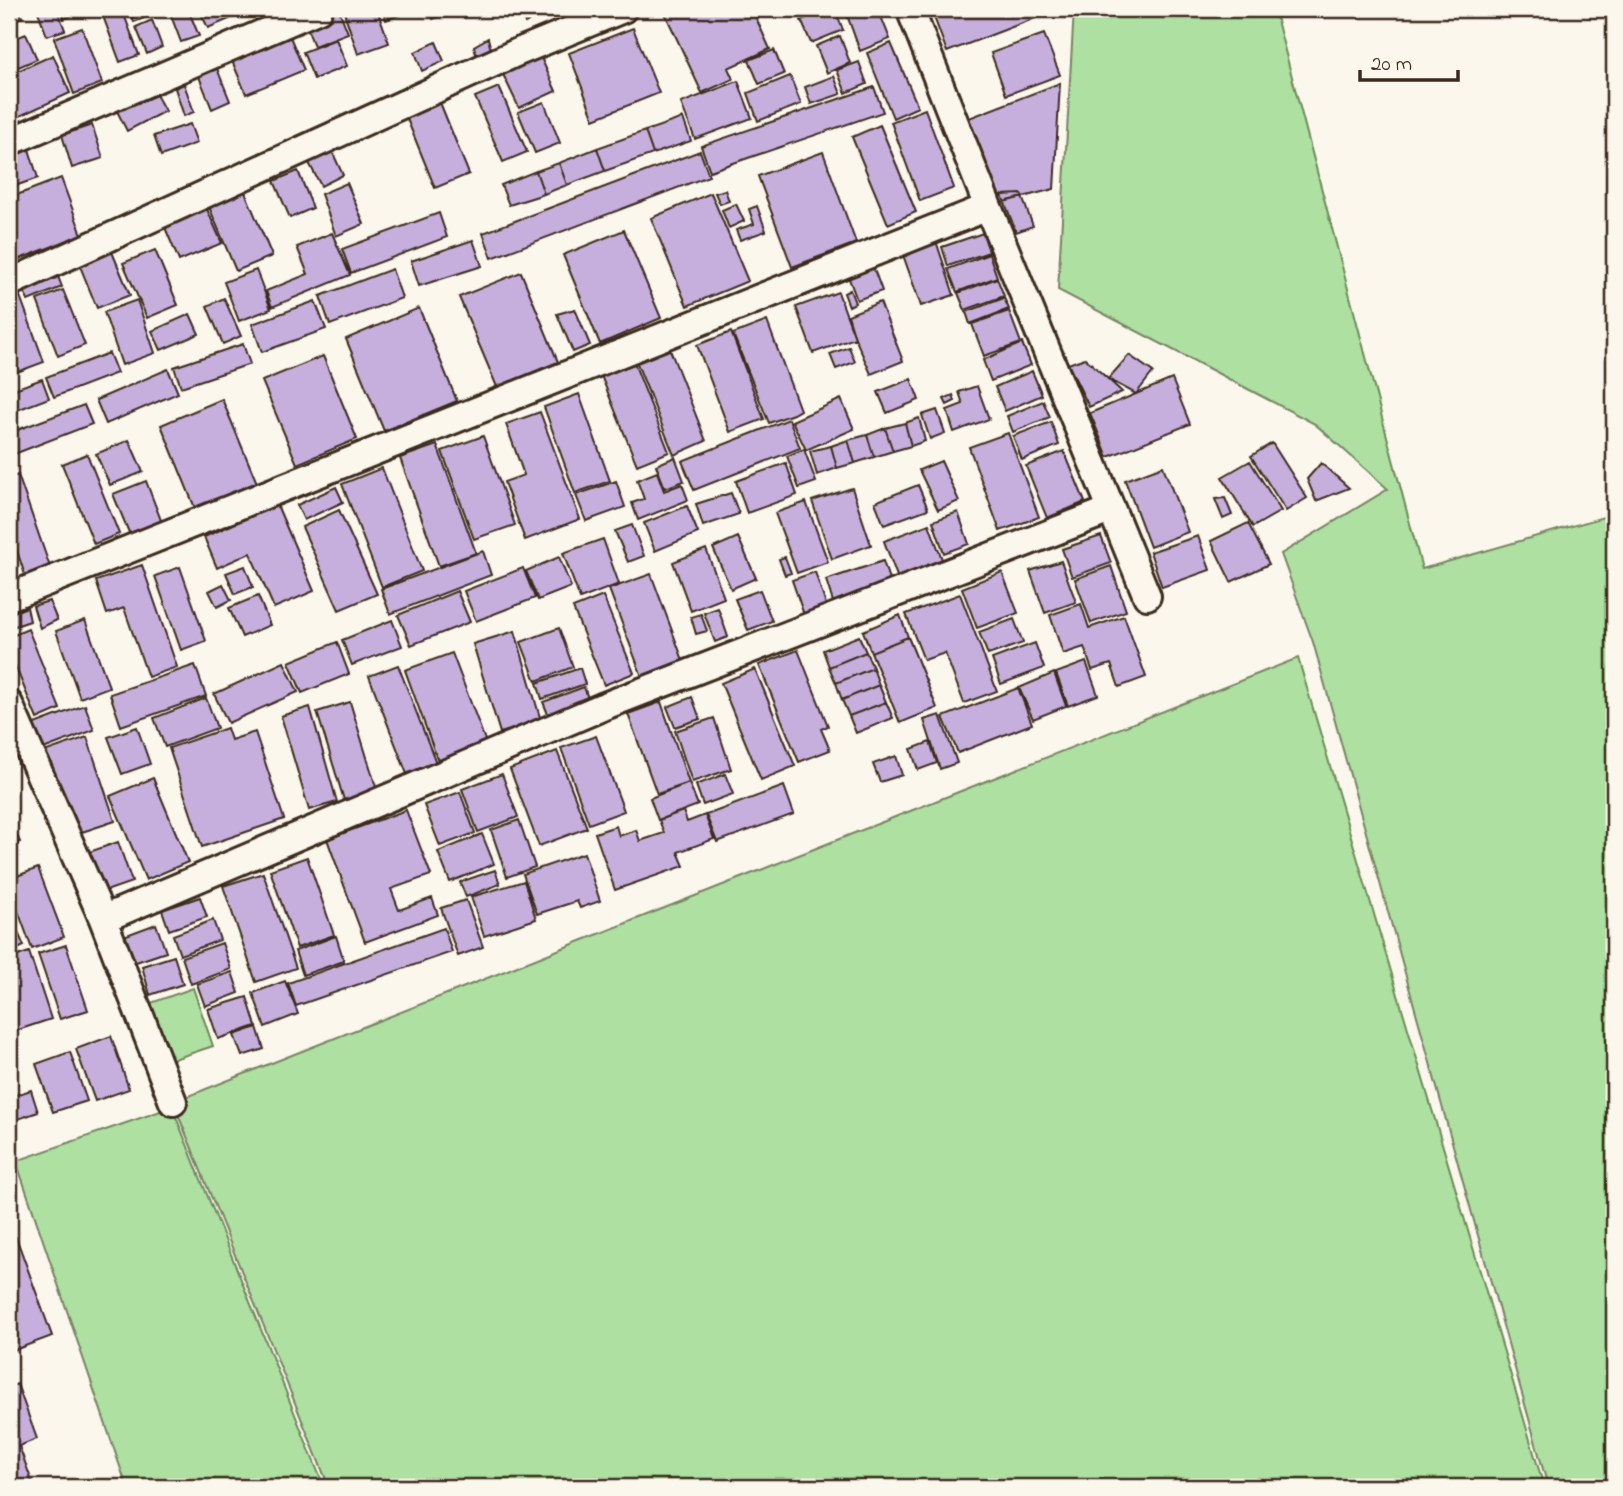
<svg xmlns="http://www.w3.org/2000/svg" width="1623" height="1496" font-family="'Indie Flower',sans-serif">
<rect width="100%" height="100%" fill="#fbf7ec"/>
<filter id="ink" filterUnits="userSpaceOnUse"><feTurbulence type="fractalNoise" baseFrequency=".0143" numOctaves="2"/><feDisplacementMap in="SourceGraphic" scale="14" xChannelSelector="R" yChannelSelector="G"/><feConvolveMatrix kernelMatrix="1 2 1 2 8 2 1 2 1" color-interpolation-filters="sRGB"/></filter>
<g filter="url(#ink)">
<path fill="#ade0a1" stroke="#748560" stroke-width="2" d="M1074 9H1274L1422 569 1614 514V1487H1548L1313 642 1281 554 1388 489 1315 424 1058 290Z
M1298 658 1544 1487H329L173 1102Z
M193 988 213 1046 168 1061 148 1004Z
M172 1107 324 1487H127L16 1161Z"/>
<path fill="#c7afdd" stroke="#3b2a1e" stroke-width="2" d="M9 9H19L22 17 9 22Z
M37 9H57L65 30 47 36Z
M61 9H83L84 11 64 19Z
M122 9 139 55 120 62 103 16Z
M129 9H168L134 22Z
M180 9H188L199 36 181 42 170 13Z
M199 9H253L208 28Z
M343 9H377L389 43 358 54Z
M382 9H416L386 20Z
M429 9H448L450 13 433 19Z
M519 9H545L547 13 525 23Z
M663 9H752L770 49 728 68 733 79 702 93Z
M793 9H822L796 18Z
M830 9H835L843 30 811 43 801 20Z
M864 9H878L890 39 860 51 847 15Z
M931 9H1059L947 52Z
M339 10 348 33 314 46 305 23Z
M152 20 162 47 147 54 136 27Z
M82 28 102 83 74 94 54 38Z
M633 28 659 93 594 119 569 53Z
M288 32 304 70 246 94 230 56Z
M26 34 37 59 9 71V41Z
M1044 34 1060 75 1006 95 991 53Z
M840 36 850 63 827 73 816 46Z
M488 38 491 50 476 54 474 46Z
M336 39 347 66 314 79 303 52Z
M436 42 444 61 422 71 415 52Z
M891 43 918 107 893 118 867 53Z
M774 50 784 74 759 84 749 60Z
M538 51 556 91 519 108 500 68Z
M53 55 70 93 9 121V75Z
M859 62 867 84 846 93 837 70Z
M216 66 230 101 212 109 198 74Z
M790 76 801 104 758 121 748 93Z
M834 76 841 94 811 104 805 87Z
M738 81 752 118 695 139 681 103Z
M1060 83 1054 189 996 204 969 118Z
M184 84 194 112 184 116 175 88Z
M499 87 527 152 503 162 475 97Z
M874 87 883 112 710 171 701 146Z
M153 89 165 111 127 131 116 109Z
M439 100 469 174 435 188 405 114Z
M544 102 560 143 535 153 518 112Z
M925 109 954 188 920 201 891 122Z
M683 118 691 141 653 154 645 131Z
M190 124 197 143 161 156 154 136Z
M92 125 103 158 72 168 62 135Z
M880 125 916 212 888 224 852 137Z
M645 131 653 154 605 171 597 148Z
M28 146 38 178 9 188V152Z
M597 148 605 171 567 185 559 163Z
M331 149 343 175 321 186 308 161Z
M700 151 709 176 492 258 483 233Z
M823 152 856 243 792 267 758 176Z
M559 163 567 185 544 194 536 171Z
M298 171 313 208 290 218 274 181Z
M536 171 544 194 509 205 501 185Z
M61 178 82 235 9 263V198Z
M347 183 364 224 336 236 321 194Z
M243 187 272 256 236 271 207 202Z
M725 190 729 201 720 204 715 193Z
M711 193 748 281 687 306 651 218Z
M1021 194 1033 226 1016 232 1002 195Z
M736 204 744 221 729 228 722 210Z
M757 206 766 231 740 240 736 230 754 224 749 209Z
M206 207 222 243 179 261 164 225Z
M439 213 447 237 351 273 342 249Z
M624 230 661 318 600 344 563 255Z
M332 233 350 275 272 307 266 291 308 274 297 247Z
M983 233 989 252 948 266 942 247Z
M473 240 482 266 419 286 411 261Z
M936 241 954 295 921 306 902 252Z
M110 247 130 295 97 308 78 261Z
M155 250 178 305 147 318 123 263Z
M989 254 997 277 957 292 948 269Z
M872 264 882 291 857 300 847 273Z
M54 266 62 287 28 301 20 280Z
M392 269 402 298 330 325 320 296Z
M256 270 271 309 239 321 224 282Z
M521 272 558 362 497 387 459 297Z
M997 278 1004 296 965 310 958 293Z
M63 290 85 345 58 356 37 300Z
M850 290 855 303 849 306 844 293Z
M838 292 855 338 813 353 796 307Z
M20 296 44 362 9 375V300Z
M224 298 241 336 223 344 207 306Z
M1004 298 1009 309 970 324 966 312Z
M137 300 155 353 122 365 104 312Z
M315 301 326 329 262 352 252 324Z
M880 302 903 361 871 374 855 338 848 315Z
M419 308 457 401 384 431 346 339Z
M575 309 590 345 573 352 557 314Z
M1009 311 1021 343 984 356 972 324Z
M190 314 199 334 161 350 152 331Z
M767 321 800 410 793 414 769 423 733 334Z
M731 332 764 419 730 432 697 345Z
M1022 343 1031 365 991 381 983 360Z
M243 344 250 364 181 387 174 367Z
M669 347 706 441 674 455 636 361Z
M849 347 855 362 836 369 830 354Z
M109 353 117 373 54 397 46 377Z
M1129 355 1153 372 1136 394 1108 379Z
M323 356 357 439 297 464 262 381Z
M1085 358 1108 379 1122 392 1089 407 1068 364Z
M633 360 669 452 637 465 600 373Z
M168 369 178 393 106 424 96 400Z
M1032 371 1042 395 1005 411 995 387Z
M42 379 49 398 9 413V391Z
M911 379 919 400 887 413 878 392Z
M1172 379 1190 424 1108 457 1090 413Z
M977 386 989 419 954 432 947 410 963 404 959 392Z
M579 394 610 481 575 493 544 407Z
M953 395 955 401 947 405 944 399Z
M222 399 257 483 195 508 161 425Z
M841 399 854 429 806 450 792 421Z
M1043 401 1050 417 1013 432 1007 416Z
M84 405 92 424 9 456V433Z
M937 410 945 433 930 439 922 415Z
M540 412 580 519 525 540 504 482 524 475 506 424Z
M919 418 925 441 911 446 905 423Z
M789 419 800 448 694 490 682 461Z
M1051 422 1059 445 1022 460 1013 436Z
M905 423 911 446 893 451 885 428Z
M885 428 893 451 874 457 867 435Z
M1008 433 1039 517 1000 531 969 447Z
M867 435 874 457 855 463 848 440Z
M483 436 515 525 474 539 442 451Z
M129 440 143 472 110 485 96 454Z
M848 440 855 463 837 468 831 446Z
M1272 443 1307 498 1286 511 1251 456Z
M437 445 476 553 439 566 400 458Z
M831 446 837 468 817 475 810 451Z
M804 449 816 482 799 488 787 456Z
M1064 451 1085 502 1047 518 1026 466Z
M87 454 119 534 94 544 62 464Z
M675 457 684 481 665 488 656 465Z
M941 461 959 501 938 510 919 470Z
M1250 461 1281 511 1253 527 1222 477Z
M786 463 797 495 747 513 736 481Z
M1321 463 1349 488 1316 501 1307 479Z
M1163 466 1188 532 1150 547 1125 480Z
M382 468 422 571 382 587 342 484Z
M657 472 664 491 682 484 688 500 638 520 632 503 644 499 637 480Z
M18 475 50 567 25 575 9 527V478Z
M146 481 162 523 130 535 113 494Z
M616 481 625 507 586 521 576 495Z
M918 485 928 509 884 525 875 502Z
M336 487 343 502 304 520 297 505Z
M852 488 871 545 832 559 812 501Z
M731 493 739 514 703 526 696 504Z
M1225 498 1232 515 1223 519 1215 499Z
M806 502 828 562 797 573 775 513Z
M277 505 314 591 274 608 250 553 217 568 204 537Z
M687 506 698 533 655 551 644 523Z
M339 510 377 594 339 610 302 527Z
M958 512 969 544 944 553 933 521Z
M1248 523 1269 564 1231 582 1211 541Z
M929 524 943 562 898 579 884 541Z
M632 525 644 556 628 562 615 531Z
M1101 536 1111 563 1072 577 1062 549Z
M1198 536 1210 570 1162 587 1150 552Z
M738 537 756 578 731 589 713 548Z
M603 539 619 584 580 599 563 553Z
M706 549 724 598 691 611 673 562Z
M483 551 491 575 390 614 381 589Z
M559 557 571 587 538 600 526 571Z
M785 557 791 573 785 575 779 559Z
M883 561 891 586 834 605 826 580Z
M1061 561 1076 602 1045 613 1030 571Z
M142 565 177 667 148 677 124 608 107 614 96 581Z
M245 566 253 587 235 594 226 573Z
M1111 566 1126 611 1091 623 1075 579Z
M180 567 206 641 181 650 155 576Z
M523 568 535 598 476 621 464 591Z
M815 572 827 608 804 615 792 580Z
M1002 572 1018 613 977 628 962 588Z
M651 574 684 663 643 679 609 589Z
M223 584 231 600 217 607 209 591Z
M760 590 772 621 748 630 735 599Z
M457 591 470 622 411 645 398 615Z
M960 594 997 691 964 703 945 653 924 660 906 614Z
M258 596 270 625 242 637 229 608Z
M603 596 634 673 604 685 573 608Z
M49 601 57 620 40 628 33 606Z
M1081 604 1089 628 1124 616 1146 677 1119 687 1111 664 1092 670 1084 647 1063 654 1050 615Z
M27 607 30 621 9 628V614Z
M718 608 728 637 715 642 704 613Z
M701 614 707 631 696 634 691 617Z
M900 615 908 637 871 652 863 631Z
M1014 619 1023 643 988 655 979 632Z
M85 620 109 687 80 698 56 631Z
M392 620 402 646 352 665 342 640Z
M559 628 573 667 536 681 521 642Z
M28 629 60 709 37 719 9 651V637Z
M515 631 541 721 500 733 473 644Z
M859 636 866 652 829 667 823 650Z
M908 637 937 708 900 723 871 652Z
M337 642 349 674 302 693 289 662Z
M1035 643 1044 668 1001 684 992 659Z
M798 650 828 726 821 729 830 750 799 762 759 665Z
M866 652 873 668 836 683 829 667Z
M452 653 486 743 438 761 405 670Z
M284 662 298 692 228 723 214 694Z
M1086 662 1098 695 1068 706 1056 673Z
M195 665 206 696 121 726 110 694Z
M398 665 436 763 407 774 369 676Z
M580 668 585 684 542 699 537 683Z
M873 668 879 685 842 700 836 683Z
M755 669 795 766 761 780 721 683Z
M1054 673 1066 706 1033 719 1019 688Z
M879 685 886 702 849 716 842 700Z
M584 687 590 704 550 719 543 702Z
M1018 688 1032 724 958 753 943 717Z
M692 697 700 719 675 727 667 707Z
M206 698 217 728 165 747 154 718Z
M350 702 377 790 344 800 317 712Z
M661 702 689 783 657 794 628 714Z
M886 702 893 718 856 733 849 716Z
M85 705 94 730 38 751 29 726Z
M310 707 337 802 309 810 281 716Z
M940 715 957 763 940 769 924 720Z
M714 718 731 769 692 782 675 731Z
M137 727 150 764 122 774 108 737Z
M227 728 231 740 255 732 284 819 202 847 169 748Z
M596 736 624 811 589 824 561 748Z
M87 737 115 821 73 835 44 752Z
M930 742 937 763 918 770 911 749Z
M557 751 587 828 539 846 510 769Z
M896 756 902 775 880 782 873 764Z
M502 774 518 817 478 832 462 789Z
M725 774 733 794 703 805 696 785Z
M153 778 188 862 146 880 110 796Z
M689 783 698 805 658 820 650 798Z
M784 786 794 814 717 842 706 815Z
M460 792 475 833 440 846 424 805Z
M406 810 431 875 391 889 399 910 432 898 438 915 365 942 327 839Z
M683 811 687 822 705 815 714 839 678 852 684 866 615 890 595 833 616 826 619 836 636 830 640 841 664 833 659 820Z
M9 819 20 842 9 848Z
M519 820 535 867 507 877 491 830Z
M482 834 494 864 450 882 438 852Z
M118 842 132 882 103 892 89 852Z
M584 853 600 901 580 908 577 901 537 914 523 874Z
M307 857 334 935 297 948 270 870Z
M38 868 64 937 32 949 9 886V879Z
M495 870 500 884 466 897 460 882Z
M263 873 296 968 256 982 223 886Z
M524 881 536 919 484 936 471 897Z
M200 897 207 917 169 930 162 910Z
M466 900 483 947 458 956 441 908Z
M9 912 24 946 9 953Z
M213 920 220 940 180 955 173 935Z
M156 924 166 952 130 964 121 937Z
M444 928 452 952 296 1006 288 983Z
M336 936 344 961 303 975 295 951Z
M222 943 231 969 191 984 182 957Z
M66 945 88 1010 60 1019 38 954Z
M29 952 51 1019 12 1032 9 1022V959Z
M174 956 183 984 150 995 142 966Z
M232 972 239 993 205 1006 197 984Z
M285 981 298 1014 265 1027 253 993Z
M247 997 256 1026 218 1039 208 1009Z
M257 1027 264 1049 242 1056 234 1035Z
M111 1036 129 1089 95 1101 76 1049Z
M70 1052 87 1101 53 1112 36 1064Z
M9 1054 16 1073 9 1075Z
M31 1090 38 1112 9 1122V1097Z
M16 1237 52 1336 9 1352V1240Z
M17 1384 37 1439 19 1446 34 1487H9V1387Z"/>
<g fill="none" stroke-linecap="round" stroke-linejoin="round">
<defs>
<path id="street" d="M910 9 988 207 1147 596
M9 142 319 9
M9 283 518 52 623 9
M9 597 988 207
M9 704 103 919 173 1102
M103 919 602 707 1110 510"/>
</defs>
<use href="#street" stroke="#3b2a1e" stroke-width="32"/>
<use href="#street" stroke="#fbf7ec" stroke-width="26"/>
</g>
</g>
<rect width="1623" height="1496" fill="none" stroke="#fbf7ec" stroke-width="35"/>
<rect x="18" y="18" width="1588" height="1461" fill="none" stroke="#3b2a1e" stroke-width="2.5" filter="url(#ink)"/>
<path d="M1360 70v10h98v-10" fill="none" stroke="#3b2a1e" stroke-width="3.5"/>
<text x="1371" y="70" font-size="21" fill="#3b2a1e" stroke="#fbf7ec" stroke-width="5" paint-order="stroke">20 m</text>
</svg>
